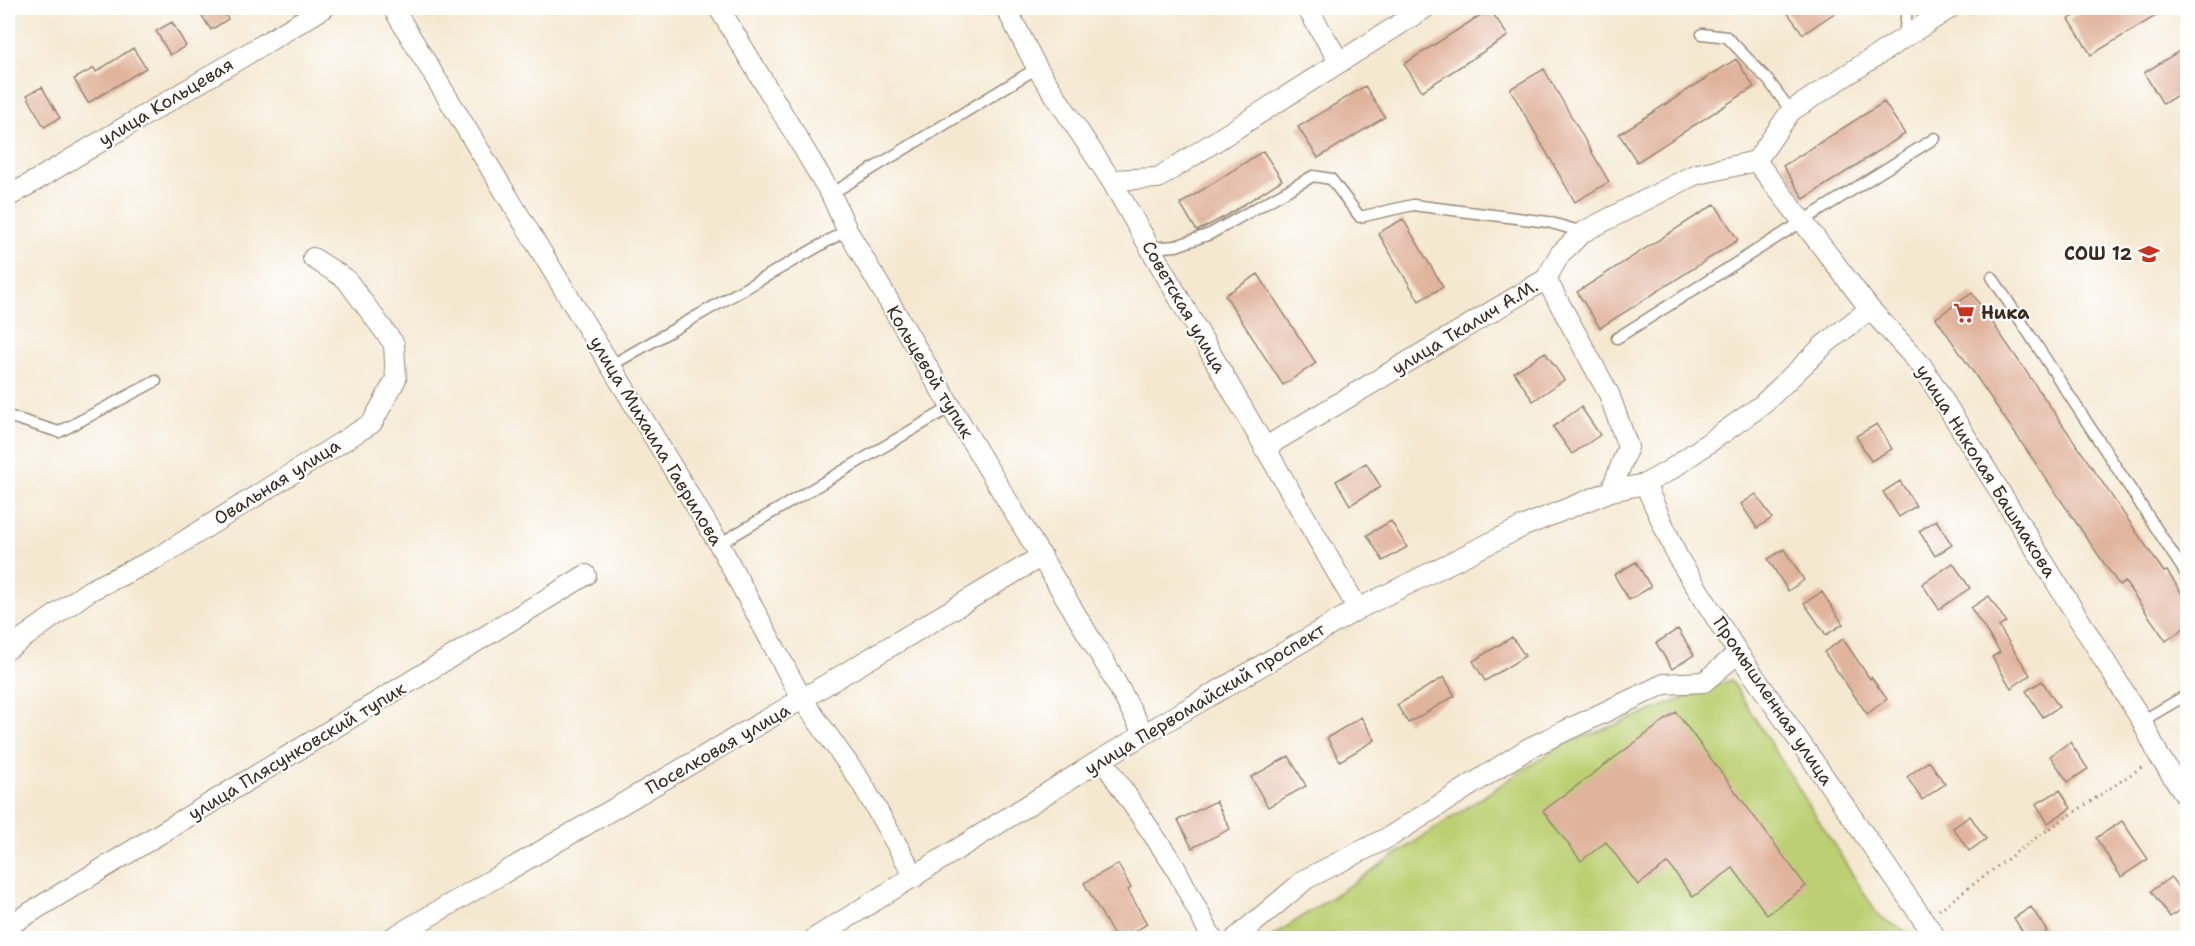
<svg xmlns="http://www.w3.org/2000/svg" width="2195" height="946" font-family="'Shantell Sans',sans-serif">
<rect width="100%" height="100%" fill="#fff"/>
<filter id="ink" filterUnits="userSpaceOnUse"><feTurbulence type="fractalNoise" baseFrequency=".0167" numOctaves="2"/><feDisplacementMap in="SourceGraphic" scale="12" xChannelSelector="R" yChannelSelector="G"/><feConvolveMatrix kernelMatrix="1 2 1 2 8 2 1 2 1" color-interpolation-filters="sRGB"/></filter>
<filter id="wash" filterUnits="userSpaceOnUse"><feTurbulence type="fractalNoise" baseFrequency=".008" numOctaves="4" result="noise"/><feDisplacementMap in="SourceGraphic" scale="24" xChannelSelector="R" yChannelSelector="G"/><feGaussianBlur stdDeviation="1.35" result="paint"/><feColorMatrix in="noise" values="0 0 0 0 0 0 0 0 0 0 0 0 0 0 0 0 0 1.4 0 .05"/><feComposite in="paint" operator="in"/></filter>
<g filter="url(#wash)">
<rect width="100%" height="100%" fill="#f4e8d0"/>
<path fill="#bcd073" stroke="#7c7d48" stroke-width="1.5" d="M1731 680 1879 917 1918 938H1270L1558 747Z"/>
<g id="blocks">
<path fill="#e0b39c" d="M197 8H221L228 19 211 30Z
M1784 8H1842L1803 34Z
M2088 8H2169L2091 55 2069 19Z
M1490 9 1508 36 1422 91 1404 64Z
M172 22 186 46 170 55 156 31Z
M2187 46V89L2163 104 2144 73Z
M133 48 146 68 88 103 74 79 94 68 96 72Z
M1736 59 1754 87 1637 162 1619 134Z
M1544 69 1609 182 1575 202 1510 89Z
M1365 86 1385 117 1318 158 1298 127Z
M42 87 60 118 44 127 27 95Z
M1884 102 1905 134 1804 199 1783 166Z
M1263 151 1282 180 1226 216 1197 231 1180 204Z
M1715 204 1738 240 1600 328 1577 292Z
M1403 219 1443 287 1419 301 1378 233Z
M1258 274 1316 363 1283 385 1225 295Z
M1972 293 2164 572 2167 571 2187 601V626L2166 641 2125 582 2119 585 1936 318Z
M1545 352 1564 380 1533 401 1514 372Z
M1581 407 1600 435 1572 454 1553 427Z
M1877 424 1892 449 1871 461 1856 436Z
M1366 463 1381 487 1350 505 1336 481Z
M1900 481 1916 506 1899 517 1883 492Z
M1756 494 1772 518 1757 528 1741 504Z
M1936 520 1952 545 1935 556 1919 531Z
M1391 521 1407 547 1383 561 1367 535Z
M1784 549 1804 580 1788 591 1768 559Z
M1636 562 1651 587 1629 600 1614 575Z
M1953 563 1970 588 1939 609 1922 584Z
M1822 592 1843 624 1826 635 1804 603Z
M1989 596 2006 622 1999 627 2030 675 2011 688 1992 657 2000 652 1971 608Z
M1678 629 1694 655 1672 669 1656 643Z
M1512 637 1525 656 1485 681 1473 661Z
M1843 639 1870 679 1871 677 1887 699 1867 714 1824 652Z
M1444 677 1455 696 1408 723 1397 705Z
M2042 681 2059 707 2043 717 2026 691Z
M1676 712 1806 886 1767 915 1733 868 1693 897 1668 863 1638 885 1606 842 1581 861 1543 811Z
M1361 717 1375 740 1340 761 1327 738Z
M2070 742 2088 769 2068 782 2050 756Z
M1289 756 1306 786 1268 807 1251 777Z
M1929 761 1945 784 1922 800 1907 777Z
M2060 790 2071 808 2048 823 2036 804Z
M1216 801 1230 829 1192 848 1178 820Z
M1970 816 1986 839 1969 851 1953 828Z
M2122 821 2148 859 2121 877 2096 838Z
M1118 864 1131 888 1128 890 1147 924 1123 939H1116L1084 883Z
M2171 877 2187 900V904L2170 917 2151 891Z
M2031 907 2047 931 2036 939H2027L2014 918Z"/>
</g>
</g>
<g filter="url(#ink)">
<use href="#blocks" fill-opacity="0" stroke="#988977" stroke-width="1.5"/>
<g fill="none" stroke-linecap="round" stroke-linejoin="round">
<defs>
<path id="lane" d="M1702 34 1727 37 1768 80 1791 111
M1904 38 1907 8
M831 194 1037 68
M1150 248 1176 246 1210 234 1313 176 1331 179 1360 217 1413 205 1548 222 1583 232
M1992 277 2188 577
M1617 338 1935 138
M610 366 847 230
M8 416 59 432 156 381
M719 544 951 407
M2142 721 2188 694"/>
<path id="street" d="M393 8 719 544 802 699 861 782 915 877
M719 8 831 194 847 230 951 407 1108 668 1144 734
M1006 8 1037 68 1111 180 1358 609
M1307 8 1339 61
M1756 161 1870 309 1922 366 2142 721 2159 756 2188 799
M1111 180 1158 178 1425 8
M8 197 324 8
M1546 279 1609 394 1628 447 1611 491
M1264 448 1546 279 1560 254 1583 232 1694 175 1756 161 1791 111 1950 8
M1645 484 1670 470 1762 405 1824 345 1870 309
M8 649 89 591 159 557 372 423 396 379 394 344 346 279 313 258
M1102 759 1175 867 1212 938
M8 926 586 575
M392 938 802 699 1042 556
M815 938 1102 759 1358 609 1524 526 1611 491 1645 484 1678 558 1738 653 1936 938
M1236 938 1306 879 1391 836 1529 748 1664 684 1704 682 1738 653"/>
</defs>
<use href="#lane" stroke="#988977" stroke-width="13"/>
<use href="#street" stroke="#988977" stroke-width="22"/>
<path stroke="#988977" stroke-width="3" stroke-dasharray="1.5 4.5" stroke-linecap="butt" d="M1939 910 2030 842 2145 765"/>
<use href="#lane" stroke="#fff" stroke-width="10"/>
<use href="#street" stroke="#fff" stroke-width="20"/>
</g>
</g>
<defs>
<symbol id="school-bare" viewBox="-9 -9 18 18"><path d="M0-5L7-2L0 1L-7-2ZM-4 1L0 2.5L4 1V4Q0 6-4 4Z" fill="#c8321e" stroke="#fff" stroke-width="2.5" paint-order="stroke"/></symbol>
<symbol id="supermarket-bare" viewBox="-9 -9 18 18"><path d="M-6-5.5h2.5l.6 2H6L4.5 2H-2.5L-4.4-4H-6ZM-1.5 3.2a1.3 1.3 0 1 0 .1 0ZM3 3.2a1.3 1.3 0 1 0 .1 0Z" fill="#c8321e" stroke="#fff" stroke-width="2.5" paint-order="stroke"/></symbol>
</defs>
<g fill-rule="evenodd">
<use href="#school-bare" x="2134" y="239" width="30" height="30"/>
<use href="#supermarket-bare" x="1949" y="298" width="30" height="30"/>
</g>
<g text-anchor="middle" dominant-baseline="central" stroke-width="4.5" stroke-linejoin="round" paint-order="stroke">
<g font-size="18" fill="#3b2a1e" stroke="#fff">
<text transform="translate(166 102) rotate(-31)">улица Кольцевая</text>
<text transform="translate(1184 307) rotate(60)">Советская улица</text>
<text transform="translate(1465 327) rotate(-31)">улица Ткалич А.М.</text>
<text transform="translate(930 372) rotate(59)">Кольцевой тупик</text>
<text transform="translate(656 441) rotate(59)">улица Михаила Гаврилова</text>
<text transform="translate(1986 471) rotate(58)">улица Николая Башмакова</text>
<text transform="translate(277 482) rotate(-32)">Овальная улица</text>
<text transform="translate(1205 699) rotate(-31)">улица Первомайский проспект</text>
<text transform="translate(1773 701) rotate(56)">Промышленная улица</text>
<text transform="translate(718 749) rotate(-30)">Поселковая улица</text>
<text transform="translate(297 751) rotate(-31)">улица Плясунковский тупик</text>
</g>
<g font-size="18" font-weight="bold" fill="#3b2a1e" stroke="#fff" text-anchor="end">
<text x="2132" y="254">СОШ 12</text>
<text x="1981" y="313" text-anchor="start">Ника</text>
</g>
</g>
<rect width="2195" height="946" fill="none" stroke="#fff" stroke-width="30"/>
</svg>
